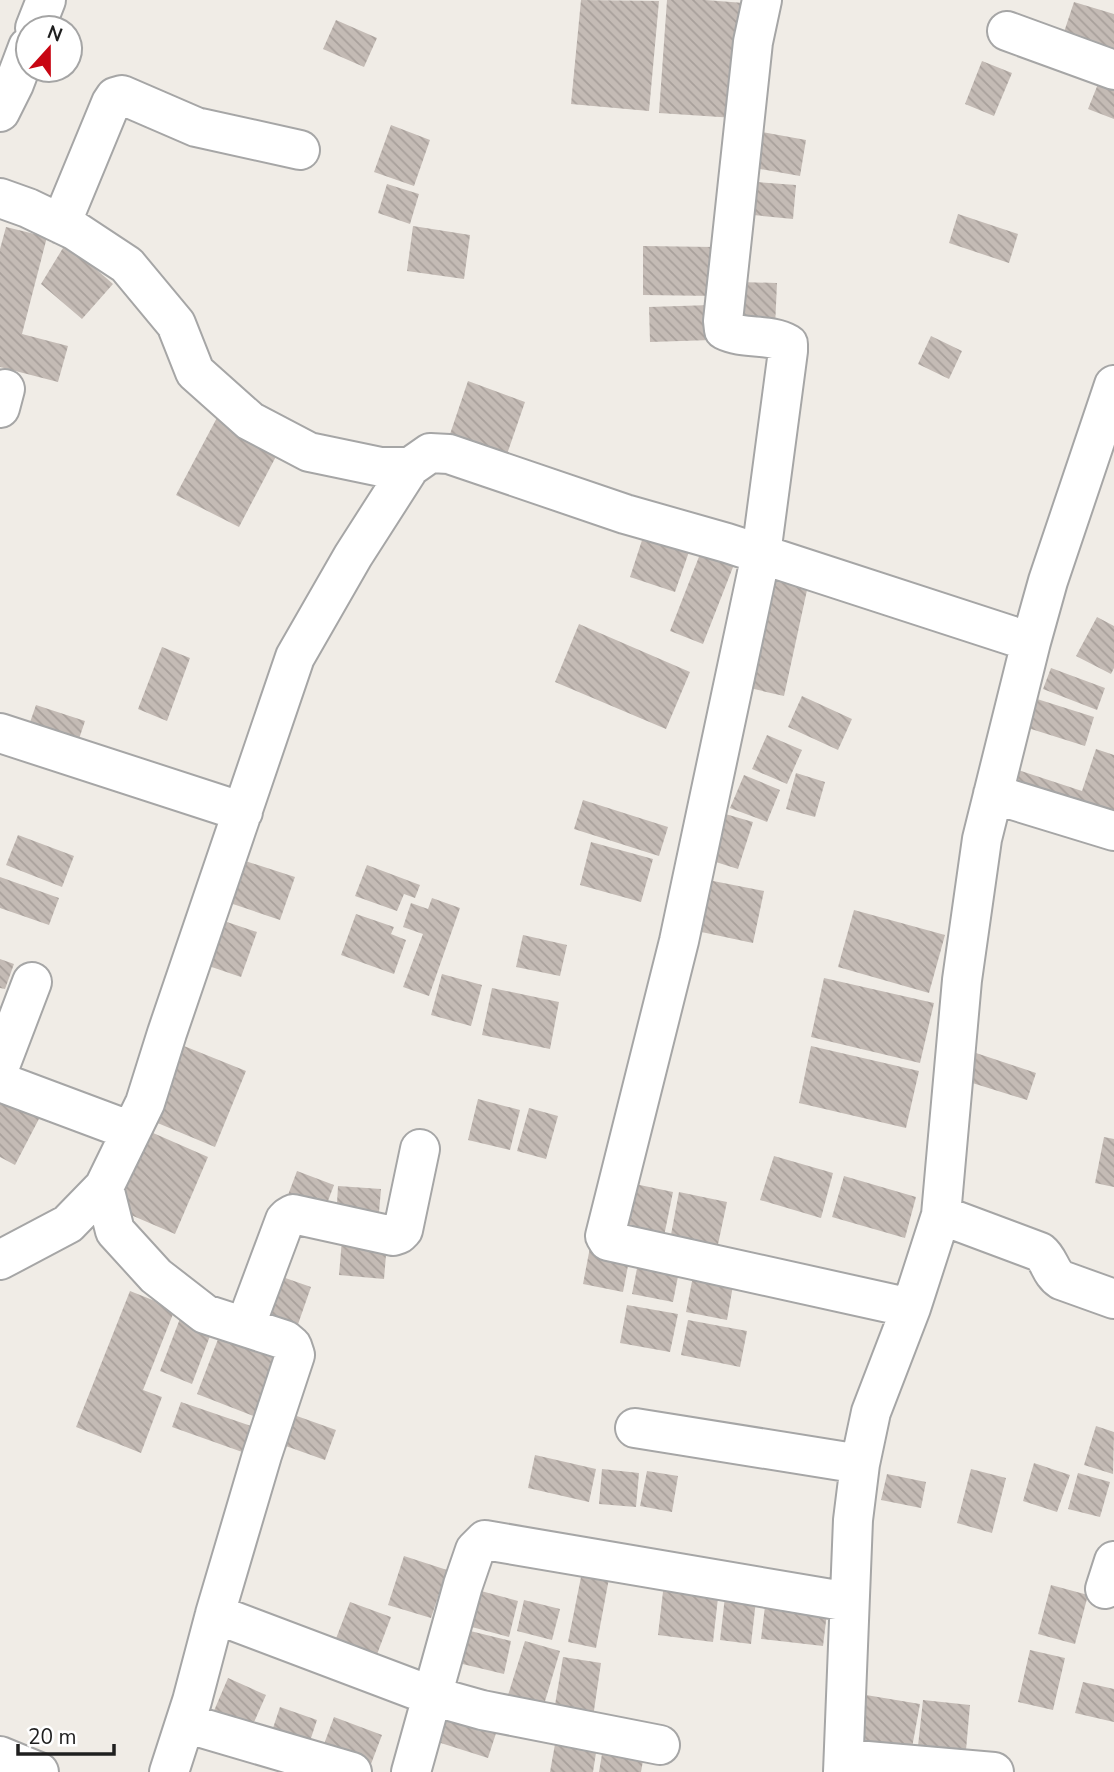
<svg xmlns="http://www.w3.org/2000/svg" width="1114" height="1772" font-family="'Nunito Sans',sans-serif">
<defs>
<pattern id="building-back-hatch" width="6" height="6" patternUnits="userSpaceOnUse" patternTransform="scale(1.75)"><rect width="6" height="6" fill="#c4bbb5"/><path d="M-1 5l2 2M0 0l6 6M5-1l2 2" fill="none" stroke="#a8a09b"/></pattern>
</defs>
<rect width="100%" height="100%" fill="#f0ece6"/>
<path fill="url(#building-back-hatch)" d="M581 0 659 1 649 111 571 104Z
M667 0H705L744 3 735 118 659 113Z
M1074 2 1114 14V62L1060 44Z
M336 20 377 38 364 67 323 49Z
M982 61 1012 73 994 116 965 104Z
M1100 79 1114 85V119L1088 109Z
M391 125 430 140 414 186 374 172Z
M756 131 806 140 800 176 749 167Z
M756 182 796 185 793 219 753 215Z
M387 184 419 194 410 224 378 213Z
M958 214 1018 234 1009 263 949 243Z
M413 226 470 235 464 279 407 271Z
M6 227 47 237 22 334 68 346 58 382 0 367V249Z
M66 243 113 284 82 319 41 284Z
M643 246 715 247 716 296 643 295Z
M739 282 777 283 775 327H738Z
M711 305 712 340 650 342 649 307Z
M931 336 962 351 949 379 918 364Z
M468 381 525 402 506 457 449 437Z
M220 412 282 445 239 527 176 495Z
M645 531 691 546 675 592 630 577Z
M702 549 735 562 703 644 670 631Z
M767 571 809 581 784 696 741 686Z
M1097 617 1114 626V668L1111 674 1076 656Z
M579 624 690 672 666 729 555 682Z
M162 647 190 658 167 721 138 709Z
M1051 668 1105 688 1097 710 1043 689Z
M802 696 852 719 838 750 788 727Z
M1037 699 1094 717 1085 746 1028 728Z
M36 705 85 721 76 748 27 731Z
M767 735 802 750 787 784 752 769Z
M1096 749 1114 755V819L1013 786 1018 770 1082 791Z
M796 773 825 782 815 817 786 809Z
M744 775 780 790 767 822 730 808Z
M583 800 668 827 659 856 574 829Z
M715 811 753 822 738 869 700 857Z
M18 835 74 856 62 887 6 865Z
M591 842 653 859 641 902 580 885Z
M233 857 295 877 280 920 218 899Z
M367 865 420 885 415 898 404 894 397 911 355 896Z
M0 877 59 898 49 925 0 908Z
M703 879 764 891 753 943 692 930Z
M432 898 460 908 429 996 403 987 423 934 403 927 411 903 428 909Z
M854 910 945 935 929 993 838 967Z
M356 914 394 927 391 934 406 940 394 974 341 955Z
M212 917 257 932 241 977 197 962Z
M523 935 567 945 560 976 516 967Z
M0 959 14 964 5 989 0 988Z
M442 974 482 985 471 1026 431 1015Z
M824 978 934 1003 920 1063 811 1037Z
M492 988 559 1002 550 1049 482 1035Z
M179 1044 246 1071 215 1147 148 1119Z
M811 1046 919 1071 906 1128 799 1103Z
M976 1053 1036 1073 1027 1100 966 1081Z
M4 1095 41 1115 15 1165 0 1157V1103Z
M478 1099 520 1110 510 1150 468 1140Z
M529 1108 558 1116 546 1159 517 1151Z
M144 1129 208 1157 175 1234 110 1206Z
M1104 1137 1114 1139V1187L1095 1183Z
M774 1156 833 1173 821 1218 760 1200Z
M297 1171 334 1185 322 1217 285 1203Z
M844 1176 916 1197 905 1238 832 1217Z
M635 1184 673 1192 663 1241 626 1234Z
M338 1186 381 1189 378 1224 336 1221Z
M679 1192 727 1202 717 1249 670 1240Z
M342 1239 387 1243 384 1279 339 1275Z
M591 1242 631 1250 623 1292 583 1284Z
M640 1253 681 1261 673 1302 632 1294Z
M695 1266 735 1274 727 1320 686 1312Z
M271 1273 311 1287 296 1330 257 1316Z
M130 1291 175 1309 143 1390 162 1397 141 1453 76 1427Z
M627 1305 678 1314 670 1352 620 1343Z
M181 1316 213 1328 192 1384 160 1371Z
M688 1320 747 1331 740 1367 681 1355Z
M220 1334 278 1357 256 1417 197 1394Z
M181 1402 254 1427 245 1453 172 1427Z
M280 1410 336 1430 325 1460 269 1440Z
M1096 1426 1114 1432 1113 1474 1084 1465Z
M535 1455 596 1469 589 1502 528 1488Z
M1034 1463 1070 1475 1057 1512 1023 1501Z
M602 1469 639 1473 636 1507 599 1504Z
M971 1469 1006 1478 992 1533 957 1523Z
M647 1471 678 1476 672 1512 640 1506Z
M1078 1473 1110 1482 1100 1517 1068 1509Z
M887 1474 926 1482 921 1508 881 1500Z
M404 1556 447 1570 431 1618 388 1605Z
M583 1567 610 1573 596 1648 568 1642Z
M664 1583 719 1589 713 1642 658 1635Z
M1051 1585 1088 1595 1075 1644 1038 1634Z
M466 1587 518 1601 509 1637 457 1623Z
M726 1588 757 1592 751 1644 720 1640Z
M766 1598 828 1605 823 1646 761 1639Z
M524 1600 560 1609 552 1640 517 1631Z
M350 1602 391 1617 373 1665 332 1649Z
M458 1628 511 1641 504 1674 450 1661Z
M525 1641 560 1651 540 1718 504 1708Z
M1030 1650 1065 1658 1053 1710 1018 1702Z
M563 1657 601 1663 593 1717 554 1711Z
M228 1678 266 1695 248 1736 210 1720Z
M1083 1682 1114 1689V1722L1075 1713Z
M860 1694 920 1704 911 1753 852 1743Z
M923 1700 970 1705 966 1750 918 1746Z
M436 1705 499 1724 488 1758 425 1738Z
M280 1707 317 1720 305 1756 268 1743Z
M334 1717 382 1735 368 1772 320 1755Z
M557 1733 598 1740 593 1772H550Z
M604 1742 645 1749 641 1772H599Z"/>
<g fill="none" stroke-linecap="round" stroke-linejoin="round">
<defs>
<path id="minor" d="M762 0 753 42 723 321 724 330C744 340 769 333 788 344V351L761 554 679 941 605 1236 608 1241 911 1308
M35 28 46 0
M1007 31 1114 70
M0 112 14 84 28 47
M0 198 28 208 74 230 127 265 176 324 195 372 250 421 309 452 381 467H410L430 453 449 454 625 514 727 543 1031 642
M61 224 111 103 115 97 122 95 196 127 300 150
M0 408 5 389
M0 733 243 812
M993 794 1114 831
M0 1066 32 982
M0 1082 131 1131
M104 1187 115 1231 156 1276 205 1314 285 1340 292 1346 295 1355 262 1455 215 1614 192 1701 169 1772
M941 1215 1040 1252C1050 1260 1050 1273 1061 1280L1114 1299
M0 1260 68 1224 104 1187 145 1103 167 1033 295 657 353 556 410 467
M245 1327 285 1220 288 1217 293 1214 393 1236 399 1234 403 1230 420 1149
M635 1428 860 1464
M1105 1589 1114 1561
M215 1614 432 1696 482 1710 660 1745
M185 1723 352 1772
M0 1756 39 1772
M844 1759 994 1772
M411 1772 463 1585 475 1550 485 1540 849 1602
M843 1772 853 1520 860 1464 871 1412 911 1308 941 1215 962 980 982 839 1031 642 1048 581 1114 385"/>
</defs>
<use href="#minor" stroke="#a6a6a6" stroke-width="42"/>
<use href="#minor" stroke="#fff" stroke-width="38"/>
</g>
<g transform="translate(49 49) rotate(21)"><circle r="33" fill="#ffffff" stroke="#a5a5a5" stroke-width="2"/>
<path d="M0-5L12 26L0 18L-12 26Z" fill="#c80613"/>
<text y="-10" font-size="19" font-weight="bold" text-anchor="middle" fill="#1f1f1f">N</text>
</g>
<path d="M18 1744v10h96v-10" fill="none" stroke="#1f1f1f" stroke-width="3.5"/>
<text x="28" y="1744" font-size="21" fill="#1f1f1f" stroke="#ffffff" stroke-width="5" paint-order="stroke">20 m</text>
</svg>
